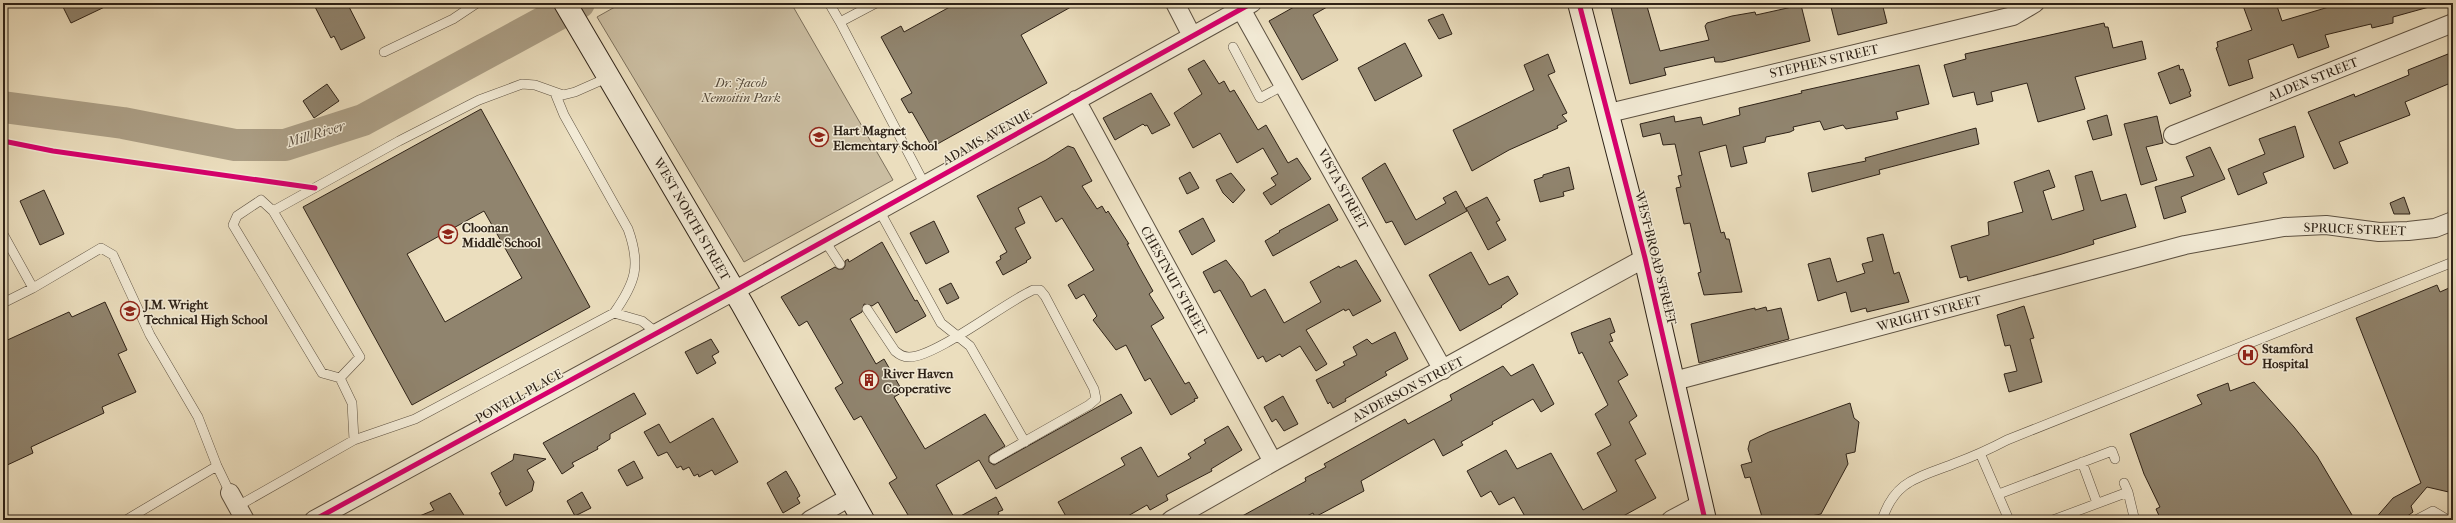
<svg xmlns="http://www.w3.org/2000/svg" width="2456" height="523" font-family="'IM FELL French Canon',serif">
<rect width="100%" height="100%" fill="#ebdebe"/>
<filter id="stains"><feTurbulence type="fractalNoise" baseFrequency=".005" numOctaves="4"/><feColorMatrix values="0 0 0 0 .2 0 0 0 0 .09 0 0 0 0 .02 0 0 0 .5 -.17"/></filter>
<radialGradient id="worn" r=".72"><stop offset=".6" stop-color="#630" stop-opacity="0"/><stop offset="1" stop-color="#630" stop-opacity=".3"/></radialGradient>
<path fill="#cbbea2" stroke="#7c705c" d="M622 3H791L893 180 744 262 597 17Z"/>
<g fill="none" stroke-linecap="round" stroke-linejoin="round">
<path stroke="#ab9e85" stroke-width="32" d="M3 107 123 123 235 145H285L363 120 579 3"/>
</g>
<path fill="#90846e" stroke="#2e2217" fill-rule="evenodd" d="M61 3H113L71 23Z
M313 3H347L365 38 341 50 334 36 331 38Z
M957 3H1078L1021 35 1047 83 932 147 912 112 909 113 901 99 912 93 881 37 901 26 904 32Z
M1301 3H1334L1313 15 1338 60 1302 80 1269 21Z
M1610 3H1646L1660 51 1709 40 1705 26 1707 23 1732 16 1755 12 1756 15 1801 5 1810 41 1722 62H1715L1714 57 1664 68 1666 75 1630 84Z
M1830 3H1882L1887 23 1838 35Z
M2242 3H2276L2282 21 2332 6 2331 3H2429V7L2393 17V23L2372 28 2371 24 2325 35 2329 47 2298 58 2293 44 2248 60 2253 78 2229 86 2216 48 2218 47 2217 42 2252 30Z
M1443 14 1452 34 1439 39 1428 20Z
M2104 23 2105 27H2108L2113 48 2142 41 2146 59 2075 77 2085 109 2038 122 2027 83 1991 92 1993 101 1977 105 1974 92 1953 97 1944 65 1966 59 1965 54Z
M1405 43 1422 76 1375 101 1358 68Z
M1548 54 1555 72 1548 75 1567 113 1562 115 1567 121 1557 126 1558 128 1509 150 1472 171 1453 130 1534 90 1524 65Z
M2448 54 2453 66V82L2405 102 2410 115 2339 142 2348 163 2334 169 2308 112 2344 98 2354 94 2355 97 2409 75 2408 70Z
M1204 60 1219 84 1224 81 1230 92 1234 90 1258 130 1266 125 1288 163 1297 158 1311 179 1271 205 1263 193 1276 185 1271 178 1278 174 1263 148 1237 163 1220 133 1193 148 1174 113 1202 94 1188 69Z
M1919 65 1929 104 1896 112 1898 119 1846 129 1843 125 1824 130 1820 121 1793 127 1794 130 1790 132 1766 137 1765 142 1743 147 1747 163 1731 167 1726 145 1699 152 1721 233 1724 232 1726 239H1729L1742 292 1704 295 1698 273 1701 272 1690 223 1684 224 1676 188 1681 187 1678 176 1682 175 1675 144 1663 145 1660 133 1643 137 1640 124 1674 116 1675 122 1701 117 1703 125 1740 115 1739 108 1802 93 1801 91Z
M2179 65 2180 70 2183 69 2191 91 2189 92 2191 96 2170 104 2158 73Z
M327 84 339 101 314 118 303 101Z
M1151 93 1170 125 1152 134 1147 125 1145 126 1143 124 1115 140 1103 118Z
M481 109 590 307 412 405 303 207ZM484 211 522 278 445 322 407 254Z
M2107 115 2112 135 2093 140 2087 121Z
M2157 116 2163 143 2146 147 2157 180 2141 185 2124 124Z
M2295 126 2304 157 2263 173 2267 183 2238 195 2228 169 2265 154 2259 139Z
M1976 128 1979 144 1879 170 1880 174 1812 192 1808 173 1866 161 1865 158Z
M1068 146 1074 148 1092 181 1082 186 1097 209 1102 206 1106 213 1108 211 1129 244H1127L1140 268 1153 291 1149 294 1164 318 1151 326 1185 384 1189 382 1198 398 1194 399 1195 401 1171 415 1150 378 1145 381 1126 345 1116 350 1093 320 1097 316 1084 294 1076 299 1068 285 1094 270 1062 218 1056 222 1041 196 1018 208 1025 223 1015 228 1031 258 1026 261 1027 262 1003 275 996 262 1001 259 1000 256 1007 252 977 196 1046 160Z
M2210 147 2225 179 2181 197 2186 212 2164 219 2155 187 2194 176 2186 157Z
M1385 163 1416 220 1446 203 1443 198 1456 191 1467 211 1405 245 1392 221 1386 223 1362 178Z
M1569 167 1574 189 1563 192 1564 196 1540 202 1534 180 1543 177V175Z
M2049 170 2055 187 2043 191 2052 220 2084 210 2075 176 2092 171 2101 201 2126 194 2136 227 2093 240 2094 244 2062 254 1968 281 1967 276 1960 278 1951 246 1989 235 1988 222 2023 212 2014 182Z
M1190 172 1199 188 1187 194 1179 178Z
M1231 173 1245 190 1233 203 1223 193 1216 180Z
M44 190 64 234 40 245 20 201Z
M1487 197 1500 220 1496 222 1506 240 1488 250 1466 208Z
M2404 197 2410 214H2394L2390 203Z
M1329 204 1338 220 1273 256 1265 241 1280 232 1279 231Z
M1203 218 1215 241 1192 255 1179 231Z
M934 221 949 252 926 264 910 233Z
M1883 234 1894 274 1899 272 1909 302 1867 312 1866 308 1851 312 1846 292 1818 301 1808 264 1830 258 1837 282 1865 273 1862 264 1873 261 1867 238Z
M882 242 915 301 917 300 926 316 896 333 878 302 872 306 864 304 862 312 850 319 876 364 884 359 903 392 894 397 925 449 985 414 1005 446 989 456V462L994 465 1121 394 1132 413 996 489 979 460 936 485 955 519 996 497 1003 510 998 512 999 514 989 520H911L889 483 897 478 861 416 854 420 835 388 843 383 807 321 799 326 781 297 835 267 838 269H843L845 266V261L848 259 849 262Z
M1471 252 1489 285 1508 276 1518 294 1501 306 1502 307 1460 331 1429 275Z
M1226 260 1243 282 1251 297 1265 289 1284 323 1321 302 1310 282 1339 266 1340 268 1356 260 1381 301 1353 316 1349 309 1345 311 1344 309 1306 330 1327 364 1316 371 1300 346 1282 357 1280 354 1266 362 1263 356 1258 359 1220 290 1214 293 1203 272Z
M951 283 959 298 947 304 939 289Z
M2437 285 2440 292 2449 288 2453 297V493L2427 487 2411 506 2413 512 2402 520H2374L2393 498 2421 483 2356 318Z
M105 302 127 350 118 354 136 392 102 407 104 413 31 447 33 453 3 467V342L69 312 72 317Z
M2024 306 2034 338 2030 339 2042 382 2009 392 2004 374 2017 371 2010 345 2005 346 1997 315Z
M1766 307 1767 311 1781 308 1789 339 1699 363 1691 324 1746 310 1755 308V310Z
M1610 318 1615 332 1610 334 1613 341 1609 342 1628 375 1618 381 1637 416 1629 422 1646 454 1635 460 1656 498 1616 520H1527L1514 497 1499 505 1491 491 1481 497 1467 471 1506 450 1517 469 1551 453 1583 510 1617 491 1597 453 1611 445 1595 414 1608 405 1582 352 1579 354 1571 333Z
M1395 332 1408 359 1385 372 1387 375 1345 399 1346 401 1333 408 1330 402 1328 404 1316 380 1345 365 1343 362 1357 355 1353 347 1367 339 1372 344Z
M711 339 719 352 712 356 716 363 697 374 685 352Z
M1533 364 1554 404 1541 412 1533 399 1492 422 1493 424 1461 442 1463 445 1443 456 1434 439 1361 481 1364 491 1315 517 1313 513 1299 520H1235L1306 481 1305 478 1326 467 1324 464 1405 419 1408 424 1452 400 1450 395 1503 366 1511 376Z
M2254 382 2294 427 2317 456 2355 520H2161L2156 509 2160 507 2144 474 2130 434 2202 404 2197 395 2228 383 2230 391Z
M634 393 646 414 610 434V439L597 447 598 449 572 463 574 466 562 474 543 443Z
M1283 396 1298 424 1284 431 1276 419 1272 422 1264 407Z
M1850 403 1854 418 1859 422 1855 452 1846 454 1848 464 1821 514 1811 516 1812 520H1763L1750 477 1745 478 1741 465 1752 462 1748 449 1750 441 1769 432Z
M713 418 738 462 715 475 712 470 699 477 698 474 694 476 689 467 683 470 681 466 677 468 667 452 658 456 644 432 659 424 670 443Z
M1228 426 1242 450 1211 469 1212 471 1166 495 1168 500 1150 510 1147 505 1121 520H1068L1058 502 1125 465 1121 458 1141 447 1158 477 1191 458 1188 454 1206 443 1204 440Z
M514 454 546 459 527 470 534 482 532 491 506 506 499 493 501 492 491 473 513 460Z
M634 461 643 478 627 486 618 470Z
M786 471 796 488 800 496 797 498 800 503 783 513 767 483Z
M582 492 591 508 575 516 567 501Z
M450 493 467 520H410L434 510 430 503Z"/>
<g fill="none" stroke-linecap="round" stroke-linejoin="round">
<defs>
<path id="lane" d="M829 3 840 22
M876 3 840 22 925 185
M1233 47 1260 98 1284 85
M384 52 453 19 477 3
M555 93 564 115 628 229C641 265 636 282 614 313
M261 200 273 211 360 357 340 378 322 373 233 225 237 216Z
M879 210 941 323 970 346 1025 442
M273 211 399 141 479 100 522 84 535 85 563 95 575 92 609 77
M3 234 33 288 101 248 113 255 150 335 198 417 217 466 230 493
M825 241 840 264
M3 303 33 288
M867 309 895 351C900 355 903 357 909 357 936 357 1004 303 1033 290H1040L1045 296 1094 389 1096 399 1089 405 994 459
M340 378 352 403 354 440
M1980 453 2009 520
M2082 462 2097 503
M2128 492 2134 517 2132 520
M1999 494 2112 451 2115 459
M238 506 354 440 415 419 614 313 642 321 657 333
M126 520 217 466
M1882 520C1895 480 1918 478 1953 464 1972 457 1990 449 2007 440L2453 262
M2053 520 2128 492 2124 483
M2416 520 2433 511 2448 520"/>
<path id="street" d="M1175 3 1192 36
M1241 9 1443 370
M1076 100 1273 462
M1609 113 2013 16 2035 3
M2173 135 2453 23
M1674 381 2185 245 2284 227 2326 225 2379 232 2408 231 2435 228 2453 221
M230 493 245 520
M314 520 734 291 1252 3
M810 520 850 497
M1171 520 1273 462 1645 258
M1671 520 1701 504"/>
<path id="secondary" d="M565 3 742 304 863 520
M1579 3 1645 258 1705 520"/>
</defs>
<use href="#lane" stroke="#5d5141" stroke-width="10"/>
<use href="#street" stroke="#5d5141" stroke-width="20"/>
<use href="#secondary" stroke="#2e2217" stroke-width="24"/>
<use href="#lane" stroke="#f2ead5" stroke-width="9"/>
<use href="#street" stroke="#f2ead5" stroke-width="18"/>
<use href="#secondary" stroke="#f2ead5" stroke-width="22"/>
<defs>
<path id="cycleway" d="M1579 3 1645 258 1705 520
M3 141 53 151 315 188
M314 520 734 291 1252 3"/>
</defs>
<use href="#cycleway" stroke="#f2ead5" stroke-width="8"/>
<use href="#cycleway" stroke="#d6006c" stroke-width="5"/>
</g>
<defs>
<symbol id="school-ring" viewBox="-11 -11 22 22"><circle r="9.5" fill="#f2ead5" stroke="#8f2418" stroke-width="1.5"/><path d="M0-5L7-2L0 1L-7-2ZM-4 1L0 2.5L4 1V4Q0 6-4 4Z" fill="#8f2418"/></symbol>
<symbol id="hospital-ring" viewBox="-11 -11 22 22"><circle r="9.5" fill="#f2ead5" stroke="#8f2418" stroke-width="1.5"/><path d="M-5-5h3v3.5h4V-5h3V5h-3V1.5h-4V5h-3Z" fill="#8f2418"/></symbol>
<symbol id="building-ring" viewBox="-11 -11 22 22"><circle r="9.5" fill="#f2ead5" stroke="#8f2418" stroke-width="1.5"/><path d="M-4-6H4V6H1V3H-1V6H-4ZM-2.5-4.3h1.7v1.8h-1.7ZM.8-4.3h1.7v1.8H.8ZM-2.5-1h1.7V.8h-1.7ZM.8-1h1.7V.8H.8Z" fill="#8f2418"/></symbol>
</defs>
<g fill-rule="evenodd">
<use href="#school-ring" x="808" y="126" width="22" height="22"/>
<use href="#school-ring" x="437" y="223" width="22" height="22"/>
<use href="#school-ring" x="119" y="300" width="22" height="22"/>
<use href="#hospital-ring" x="2237" y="344" width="22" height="22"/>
<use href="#building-ring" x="858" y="369" width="22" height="22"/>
</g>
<g text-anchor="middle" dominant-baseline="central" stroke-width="3" stroke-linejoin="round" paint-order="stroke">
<g font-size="13" fill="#2e2217" stroke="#f2ead5">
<text transform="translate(1824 61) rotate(-13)">STEPHEN STREET</text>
<text transform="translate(2313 79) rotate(-22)">ALDEN STREET</text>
<text transform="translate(987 137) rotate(-29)">ADAMS AVENUE</text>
<text transform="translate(1343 189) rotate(61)">VISTA STREET</text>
<text transform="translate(692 219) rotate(60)">WEST NORTH STREET</text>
<text transform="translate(2355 229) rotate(2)">SPRUCE STREET</text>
<text transform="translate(1656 258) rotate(76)">WEST BROAD STREET</text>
<text transform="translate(1174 281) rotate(61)">CHESTNUT STREET</text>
<text transform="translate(1929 313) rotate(-15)">WRIGHT STREET</text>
<text transform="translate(1408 389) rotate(-28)">ANDERSON STREET</text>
<text transform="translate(519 396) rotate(-29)">POWELL PLACE</text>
</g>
<g font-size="13" font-style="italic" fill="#55493a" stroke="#f2ead5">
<text x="741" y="82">Dr. Jacob<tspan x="741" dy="15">Nemoitin Park</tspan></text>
</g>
<g font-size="13" font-weight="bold" fill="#2e2217" stroke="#f2ead5" text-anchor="start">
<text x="833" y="130">Hart Magnet<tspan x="833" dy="15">Elementary School</tspan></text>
<text x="462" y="227">Cloonan<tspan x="462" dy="15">Middle School</tspan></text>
<text x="144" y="304">J.M. Wright<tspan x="144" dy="15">Technical High School</tspan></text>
<text x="2262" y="348">Stamford<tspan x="2262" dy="15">Hospital</tspan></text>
<text x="883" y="373">River Haven<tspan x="883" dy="15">Cooperative</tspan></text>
</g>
<g font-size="14" font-style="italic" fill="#5a4d3e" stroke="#f2ead5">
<text transform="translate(316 134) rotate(-17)">Mill River</text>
</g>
</g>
<rect width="2456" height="523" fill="none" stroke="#ebdebe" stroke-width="16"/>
<rect x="4" y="4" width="2448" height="515" fill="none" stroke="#2e2217" stroke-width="2"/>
<rect x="8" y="8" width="2440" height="507" fill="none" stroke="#2e2217"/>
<rect width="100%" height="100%" filter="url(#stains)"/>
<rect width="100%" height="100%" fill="url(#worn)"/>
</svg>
